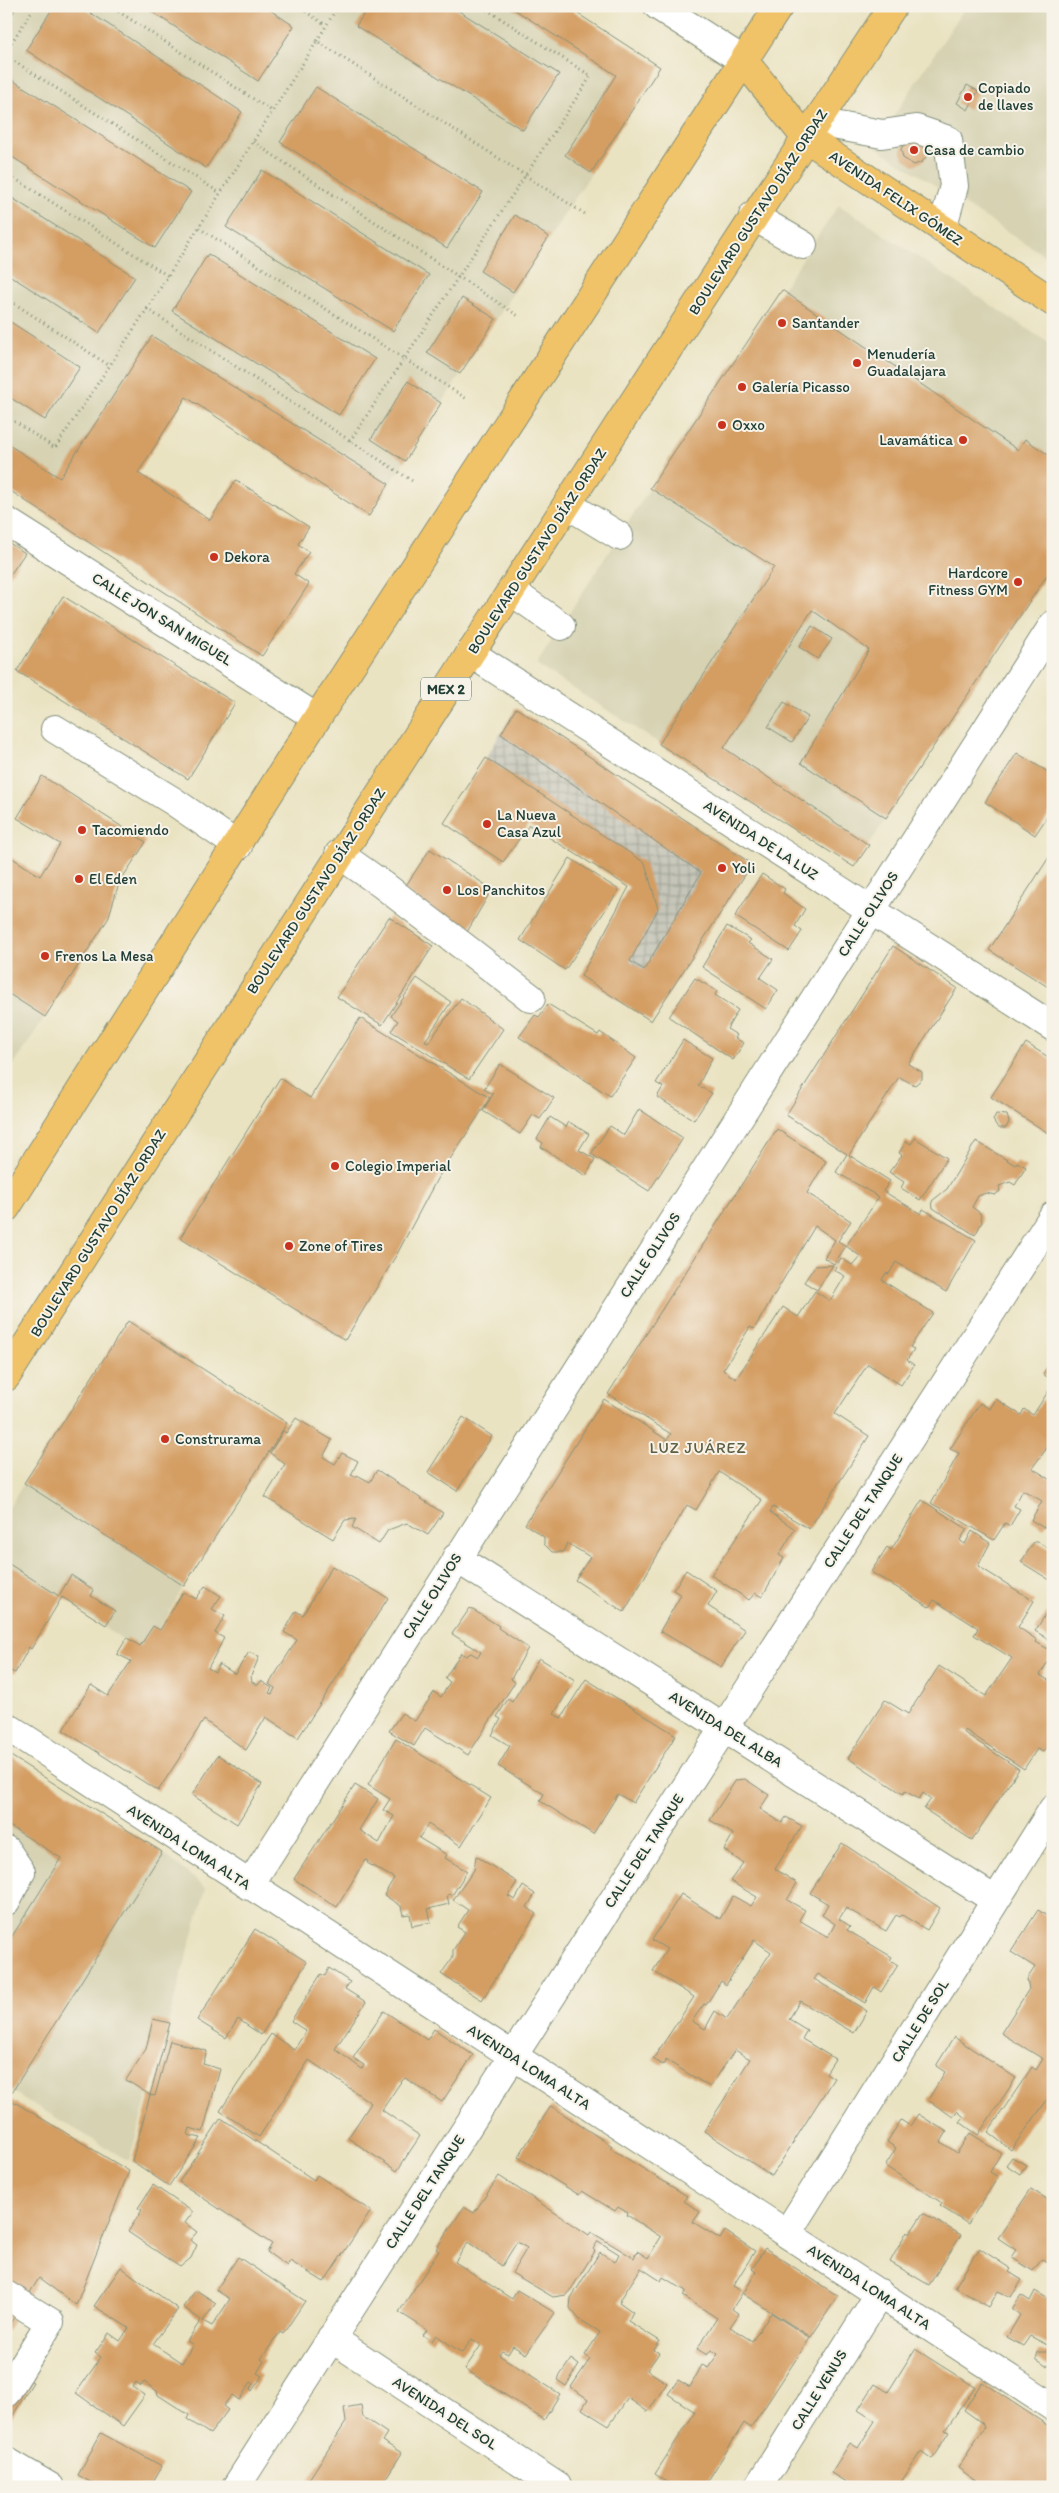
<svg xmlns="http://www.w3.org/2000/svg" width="1059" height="2493" font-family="Itim,sans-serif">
<defs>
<pattern id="industrial-grid" width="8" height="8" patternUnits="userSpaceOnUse" patternTransform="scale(1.25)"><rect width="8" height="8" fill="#c5c5b8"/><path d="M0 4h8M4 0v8" fill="none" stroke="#9fa196"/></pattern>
</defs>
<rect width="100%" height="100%" fill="#f7f3e8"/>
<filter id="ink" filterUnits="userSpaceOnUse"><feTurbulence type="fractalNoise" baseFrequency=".02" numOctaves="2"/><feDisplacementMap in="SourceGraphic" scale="10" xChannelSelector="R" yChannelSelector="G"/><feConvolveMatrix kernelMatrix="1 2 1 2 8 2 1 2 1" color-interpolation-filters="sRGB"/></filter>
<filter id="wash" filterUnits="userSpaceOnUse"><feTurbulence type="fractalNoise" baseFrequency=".0096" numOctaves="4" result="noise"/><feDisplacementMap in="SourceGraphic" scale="20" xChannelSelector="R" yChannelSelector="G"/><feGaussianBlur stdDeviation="1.12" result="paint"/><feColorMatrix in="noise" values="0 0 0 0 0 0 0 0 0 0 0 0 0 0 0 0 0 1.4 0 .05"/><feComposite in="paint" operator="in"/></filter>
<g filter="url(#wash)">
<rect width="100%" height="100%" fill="#eae3c2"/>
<path fill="#d6d2b2" d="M6 6H566L660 67 369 516 155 377 60 523 6 488Z
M966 6H1053V261L874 146Z
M839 205 1053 346V567L854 867 536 665 686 432Z
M6 992 45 1017 6 1076Z
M24 1483 184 1586 145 1655 63 1598 6 1680V1512Z
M6 1753 162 1852 206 1888 129 2161 6 2088Z"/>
<path fill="url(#industrial-grid)" d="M516 708 752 864 651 1021 581 976 629 886 469 786Z"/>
<g id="blocks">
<path fill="#d49e64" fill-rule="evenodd" d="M6 6H17L6 24Z
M54 6H80L242 112 206 168 26 50Z
M143 6H264L294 26 258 81Z
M369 6H451L559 74 523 130 356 26Z
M509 6H566L660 67 591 173 565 155 616 75Z
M9 78 191 192 155 248 6 153V82Z
M967 85 978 91 968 110 957 103Z
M316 87 483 192 447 248 280 142Z
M905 142 925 144 927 156 922 162 914 165 903 158 901 149Z
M262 170 429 275 393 331 226 227Z
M6 194 135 277 99 333 6 273Z
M515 215 549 237 513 292 480 271Z
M208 254 375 359 339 415 172 311Z
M782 290 1018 450 1025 439 1053 458V566L886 818 801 763 869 650 812 610 724 748 869 845 854 867 659 744 774 567 650 488Z
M462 298 496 319 460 374 427 353Z
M6 319 80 367 45 420 6 395Z
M152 336 389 484 369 516 186 397 138 473 210 520 236 480 309 527 298 544 309 552 294 574 309 584 262 656 6 488V443L60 478Z
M408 381 441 403 405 461 371 439Z
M6 541 25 553 6 581Z
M63 596 235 703 188 779 17 671Z
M812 626 832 639 818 659 799 647Z
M784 702 808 717 792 742 768 727Z
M516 708 752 864 651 1021 581 976 629 887 529 825 503 862 444 823 486 758 645 863 658 909 630 961 644 970 701 873 501 734Z
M1017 753 1053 775V808L1035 835 985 802Z
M42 776 146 842 119 883 108 919 45 1017 6 992V854L40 876 60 844 17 818Z
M430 849 492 889 467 932 403 890Z
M1053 851V990L989 950Z
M570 858 619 890 565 970 520 940Z
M762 874 785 889 783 893 805 909 795 926 802 931 789 951 735 916Z
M389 917 433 946 382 1025 337 997Z
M727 926 751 940 748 943 773 959 760 978 778 990 766 1009 702 967Z
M893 946 957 988 908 1064 922 1072V1079L915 1085 899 1077 849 1155 890 1181 883 1191 921 1214 923 1209 976 1240 946 1292 896 1262 889 1274 886 1273 882 1280 933 1313 910 1347 914 1349 907 1360 914 1365 901 1385 868 1364 835 1414 869 1436 809 1529 773 1507 770 1512 795 1529 779 1555 784 1558 762 1597 755 1593 749 1600 711 1575 762 1500 719 1472 696 1510 687 1505 624 1612 575 1580 590 1557 567 1543 563 1552H552L544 1544V1537L525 1524 604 1399 667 1440 671 1434 608 1394 777 1129 826 1161 807 1193 851 1221 838 1241 846 1246 834 1264 824 1258 835 1240 815 1226 754 1329 750 1327 723 1370 736 1379 783 1307 798 1317 815 1291 830 1301 845 1276 834 1270 841 1258 852 1265 860 1256 846 1246 879 1197 836 1172 847 1154 786 1115Z
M417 978 451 1002 425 1041 428 1043 461 998 503 1029 469 1079 391 1031 398 1021 391 1016Z
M695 978 717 991 715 995 738 1010 727 1029 737 1035 735 1038 744 1043 733 1060 669 1017Z
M548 1004 598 1035 600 1032 636 1058 610 1096 519 1037 535 1015 539 1017Z
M360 1018 490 1098 437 1179 397 1254 345 1340 180 1238 280 1078 310 1098Z
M683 1040 712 1058 698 1086 712 1093 694 1120 657 1097 663 1087 656 1083Z
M1026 1043 1053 1060V1136L991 1097Z
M500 1064 554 1098 540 1119 533 1115 520 1134 483 1111 493 1094 484 1089Z
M639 1109 683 1138 649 1191 591 1154 610 1126 624 1135Z
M996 1114 1007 1115 1009 1122 1006 1128H998L993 1120Z
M550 1117 566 1127 569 1122 589 1134 579 1150 595 1159 586 1176 541 1147 543 1143 537 1139Z
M915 1138 947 1158 920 1200 901 1188 904 1182 889 1172 902 1155 899 1153 906 1141 911 1144Z
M976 1141 1015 1165 1017 1162 1026 1167 1015 1185 1010 1182 999 1186 1000 1191 995 1195 986 1193 978 1196 972 1207 980 1213 982 1222 975 1235 933 1208 932 1201 947 1189Z
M833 1265 817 1290 804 1282 815 1266Z
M128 1321 287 1423 184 1586 24 1483Z
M1053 1358V1381L1043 1374Z
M1053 1384V1440L1032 1468 1053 1481V1514L1044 1528 1031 1520 1042 1501 1023 1490 1014 1506 1020 1509 1010 1526 1005 1523 994 1540 931 1503 959 1453 950 1449 980 1403 990 1409 996 1399 1021 1415 1024 1409 1033 1415Z
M463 1417 492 1436 457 1491 428 1472Z
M296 1418 332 1440 323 1457 335 1464 342 1453 358 1461 351 1475 356 1477 357 1475 370 1482 377 1470 443 1513 428 1535 407 1523 388 1530 379 1544 352 1527 356 1519 345 1520 333 1539 265 1497 285 1464 270 1453 283 1431 286 1433Z
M922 1500 967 1529 960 1540 962 1542 965 1544 972 1531 990 1543 978 1566 1034 1601 1018 1627 1037 1640 1036 1642 1053 1652 1040 1675 1053 1683V1727L1046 1737 1051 1741 1043 1752 1037 1749 1024 1769 965 1730 963 1732 1019 1769 972 1840 924 1809 931 1799 923 1793 919 1799 905 1791 903 1794 848 1758 885 1700 908 1714 939 1666 986 1696 1012 1658 974 1635 978 1628 934 1600 929 1607 871 1572 887 1547 891 1550Z
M1034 1542H1038L1053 1551V1582L1021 1562Z
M6 1562 59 1596 71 1575 94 1590 91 1596 115 1611 106 1625 62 1597 31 1649 29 1647 15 1673 6 1669Z
M332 1566 388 1598 298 1738 266 1717 246 1750 204 1720 158 1791 63 1730 91 1685 108 1696 131 1661 117 1654 127 1638 140 1646 153 1626 160 1630 183 1592 196 1599 205 1586 221 1596 212 1609 225 1616 215 1633 224 1638 208 1668 215 1672 219 1664 235 1674 249 1652 259 1657 251 1676 252 1682 258 1685 261 1681 272 1688 269 1693 272 1694 275 1688 269 1684 297 1640 284 1632 296 1611 303 1615Z
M686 1570 717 1591 708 1606 745 1630 721 1667 660 1631 681 1595 673 1590Z
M1053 1603V1642L1035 1631Z
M470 1608 499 1626 498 1628 528 1648 511 1679 515 1682 468 1755 425 1728 414 1746 389 1731 402 1713 415 1721 434 1692 441 1697 450 1682 445 1678 461 1653 466 1656 471 1653 478 1657 481 1652 452 1634Z
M539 1658 575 1680 554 1714 561 1718 586 1679 676 1735 633 1803 618 1794 593 1834 540 1801 544 1794 498 1766 510 1746 492 1735 501 1719 497 1717 508 1699 512 1702Z
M396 1739 491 1798 461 1846 428 1824 419 1838 447 1855 445 1858 467 1871 453 1894 447 1895 449 1904 428 1909 431 1922 412 1926 410 1914 403 1915 401 1906 384 1895 394 1878 367 1863 368 1861 365 1860 337 1907 294 1879 355 1785 378 1799 359 1830 379 1843 394 1816 383 1810 390 1799 368 1785Z
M6 1753 162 1852 12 2092 6 2088V1946L61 1858 6 1824Z
M218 1755 262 1784 237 1824 192 1795Z
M745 1779 769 1795 760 1809 782 1823 786 1817 802 1826 775 1869 797 1883 787 1900 805 1910 799 1920 828 1937 835 1924 822 1915 828 1904 810 1893 842 1843 940 1908 927 1930 902 1915 900 1917 896 1915 886 1931 846 1908 839 1919 850 1926 847 1930 892 1957 890 1960 898 1965 881 1992 874 1987 865 2003 818 1974 814 1979 867 2011 854 2033 800 2001 789 2019 807 2030 802 2039 835 2059 826 2073 834 2078 772 2176 704 2131 750 2059 735 2050 710 2087 666 2060 663 2065 653 2059 694 1997 653 1971 667 1949 652 1940 681 1894 720 1919 733 1896 751 1906 757 1897 730 1881 743 1863 724 1850 733 1834 710 1820 736 1780ZM754 1940 771 1952 727 2019 715 2011 705 2029 692 2021 704 2004 706 2005 721 1981 726 1985Z
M476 1856 517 1882 508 1896 515 1900 523 1886 535 1894 527 1907 536 1914 482 2000 441 1974 453 1957V1950L465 1932 457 1927 468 1910 453 1900 474 1870Z
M1038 1910 1053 1920V2092L1011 2150 988 2132 1032 2067 1036 2070 1043 2059 1001 2033 1029 1989 1027 1979 1035 1967 1011 1952Z
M255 1929 307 1962 261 2035 238 2019 226 2038 197 2020Z
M329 1968 350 1982 345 1989 366 2002 335 2049 362 2069 364 2065 353 2058 384 2011 427 2040 434 2029 473 2055 442 2102 405 2078 400 2083 382 2110 420 2136 397 2171 348 2138 371 2103 309 2060 259 2137 220 2111 271 2034 294 2050 306 2031 291 2021 321 1974 325 1976Z
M153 2019 170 2023 150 2095 126 2080 146 2049Z
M954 2037 1016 2078 978 2135 960 2122 964 2117 957 2111 953 2117 928 2100 945 2072 936 2066Z
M170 2041 207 2051 203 2064 220 2069 203 2132 190 2128 188 2135 201 2138 169 2186 132 2161 150 2095 155 2096Z
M6 2097 129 2171 76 2305 39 2278 6 2332Z
M551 2106 612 2146 610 2148 687 2196 684 2201 700 2212 693 2222 720 2239 725 2231 755 2251 733 2286 743 2292 732 2309 739 2314 730 2327 752 2341 771 2313 810 2338 751 2428 744 2423 704 2487H674L655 2474 695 2412 668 2394 678 2380 690 2387 702 2365 708 2368 718 2354 711 2350 707 2355 697 2349 717 2318 683 2296 686 2291 663 2277 661 2281 641 2268 619 2302 633 2312 628 2321 660 2341 654 2350 659 2353 647 2370 667 2383 648 2412 628 2398 609 2426 582 2409 588 2399 571 2387 590 2359 585 2355 600 2332 579 2319 570 2308 571 2298 600 2252 615 2262 619 2254 598 2241 593 2249 595 2251 572 2288 566 2295 553 2297 512 2273 527 2248 517 2242 502 2266 468 2242 455 2262 512 2299 517 2290 555 2313 526 2354 513 2346 508 2354 502 2351 499 2355 560 2394 544 2420 465 2369 481 2345 472 2339 462 2353 436 2335 432 2341 423 2335 427 2330 399 2312 439 2251 436 2249 464 2207 474 2213 499 2176 589 2235 591 2232 634 2258 637 2251 648 2258 661 2237 627 2215 628 2213 618 2207 615 2211 582 2191 579 2195 518 2157Z
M918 2114 947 2132 941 2142 957 2153 970 2133 1001 2153 990 2172 998 2177 968 2224 940 2206 942 2203 885 2166 896 2148 887 2142 901 2120 910 2126Z
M221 2118 314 2180 317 2175 371 2211 324 2282 290 2261 287 2266 267 2252 272 2244 179 2182Z
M1012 2157 1026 2165 1020 2174 1006 2165Z
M153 2185 193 2212 185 2223 197 2232 190 2240 197 2245 191 2258 180 2267 128 2232 142 2210 138 2208Z
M1031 2189 1053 2203V2266L1042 2259 1033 2271 1011 2257 1016 2250 998 2238Z
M923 2213 961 2235 929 2285 890 2262 907 2231 910 2233Z
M765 2248 838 2296 811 2337 743 2294 756 2272 752 2269Z
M979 2248 1011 2269 1009 2272 1022 2280 1011 2297 998 2291 989 2307 955 2287Z
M238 2257 305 2301 283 2334 280 2332 261 2359 264 2361 257 2373 262 2376 252 2391 250 2389 254 2384 251 2382 239 2400 232 2395 223 2406 228 2410 210 2434 187 2419 189 2415 158 2395 157 2391 144 2382 141 2386 136 2382 133 2387 145 2395 123 2426 76 2393 101 2357 95 2353 109 2333 120 2341 129 2328 94 2306 121 2267 178 2309 153 2344 182 2363 193 2345 187 2341 201 2320 183 2307 196 2290 216 2303 203 2321 212 2326 230 2299 216 2290Z
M1035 2291 1052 2301 1050 2305 1053 2306V2348L1030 2336 1023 2346 1007 2337 1020 2315 1012 2309 1021 2295 1030 2301Z
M915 2349 975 2387 945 2430 949 2432 932 2459 921 2451 898 2487H854L831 2473 850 2443 858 2448 875 2421 858 2410 875 2384 888 2392Z
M1038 2352H1050L1053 2354 1052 2363 1046 2366 1036 2359Z
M571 2359 579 2365 566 2386 557 2380Z
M6 2366 33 2382 6 2427Z
M982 2382 1053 2429V2487H985L958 2468 984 2428 982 2423 964 2410Z
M361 2405 363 2417 387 2433 382 2441 402 2453 380 2487H304L346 2422 344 2408Z
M101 2433 162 2466 150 2487H99L78 2475Z
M401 2481 410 2487H397Z
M424 2481 432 2487H420Z"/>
</g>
</g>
<g filter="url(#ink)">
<use href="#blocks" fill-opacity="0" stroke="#84907b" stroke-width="1"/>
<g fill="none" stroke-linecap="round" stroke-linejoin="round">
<defs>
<path id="minor" d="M658 6 744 61
M817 122 882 134 916 129 948 140 954 186 942 229
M753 216 803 245
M568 505 619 536
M6 521 317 718
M511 591 561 626
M470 653 1053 1027
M55 729 173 801 238 846
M339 854 383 885 531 998
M456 1558 995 1900
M6 1726 1053 2407
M6 1850 21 1872 6 1901
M249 1886 1053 625
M787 2233 1053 1809
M6 2295 50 2322 6 2393
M331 2338 558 2487
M6 2461 50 2487
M236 2487 1053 1216
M758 2487 880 2293"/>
<path id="major" d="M744 61 806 138 1053 302
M6 1208 317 718 779 6
M6 1377C299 918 593 460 893 6"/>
</defs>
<use href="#minor" stroke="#84907b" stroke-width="30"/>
<use href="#major" stroke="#84907b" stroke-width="30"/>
<path stroke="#84907b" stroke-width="3" stroke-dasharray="1 4" stroke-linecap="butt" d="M110 6 272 111
M297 6 326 25
M317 41 338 6
M6 51 35 6
M6 56 220 193
M253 142 520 317
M6 173 168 276
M199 228 467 399
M6 298 110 366
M147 309 317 41 585 214
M6 416 55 448 147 309 414 482
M350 441 591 76 481 6"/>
<use href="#minor" stroke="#fff" stroke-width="28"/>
<use href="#major" stroke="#f1c369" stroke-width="28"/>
</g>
</g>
<g fill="#c8321e" stroke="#f7f3e8" stroke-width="2">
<circle cx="968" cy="97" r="5"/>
<circle cx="914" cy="150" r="5"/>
<circle cx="782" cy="323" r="5"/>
<circle cx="857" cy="363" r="5"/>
<circle cx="742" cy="387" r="5"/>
<circle cx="722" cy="425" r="5"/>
<circle cx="963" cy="440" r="5"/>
<circle cx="214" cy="557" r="5"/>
<circle cx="1018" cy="582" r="5"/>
<circle cx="487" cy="824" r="5"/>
<circle cx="82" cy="830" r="5"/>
<circle cx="722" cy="868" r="5"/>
<circle cx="79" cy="879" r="5"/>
<circle cx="447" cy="890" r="5"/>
<circle cx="45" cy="956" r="5"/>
<circle cx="335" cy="1166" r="5"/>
<circle cx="289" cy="1246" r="5"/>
<circle cx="165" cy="1439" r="5"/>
</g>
<g text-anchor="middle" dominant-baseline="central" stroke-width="4" stroke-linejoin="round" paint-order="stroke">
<rect fill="#f7f3e8" stroke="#60746a" stroke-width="1" x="421" y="677.5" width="50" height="23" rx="4"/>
<g font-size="14" font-weight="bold" fill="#1f3d34">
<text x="446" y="689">MEX 2</text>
</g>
<g font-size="15" fill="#1f3d34" stroke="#f7f3e8" text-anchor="start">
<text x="978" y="88">Copiado<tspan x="978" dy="17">de llaves</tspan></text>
<text x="924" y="150">Casa de cambio</text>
<text x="792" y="323">Santander</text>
<text x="867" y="354">Menudería<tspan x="867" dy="17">Guadalajara</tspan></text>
<text x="752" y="387">Galería Picasso</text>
<text x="732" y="425">Oxxo</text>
<text x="953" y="440" text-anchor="end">Lavamática</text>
<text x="224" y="557">Dekora</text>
<text x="1008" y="573" text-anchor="end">Hardcore<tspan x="1008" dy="17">Fitness GYM</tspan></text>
<text x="497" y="815">La Nueva<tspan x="497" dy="17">Casa Azul</tspan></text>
<text x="92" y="830">Tacomiendo</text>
<text x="732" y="868">Yoli</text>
<text x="89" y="879">El Eden</text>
<text x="457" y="890">Los Panchitos</text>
<text x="55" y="956">Frenos La Mesa</text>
<text x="345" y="1166">Colegio Imperial</text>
<text x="299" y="1246">Zone of Tires</text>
<text x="175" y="1439">Construrama</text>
</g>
<g font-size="15" fill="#1f3d34" stroke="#f7f3e8">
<text transform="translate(896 198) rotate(34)">AVENIDA FELIX GÓMEZ</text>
<text transform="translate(758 212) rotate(-57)">BOULEVARD GUSTAVO DÍAZ ORDAZ</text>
<text transform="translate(537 551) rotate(-57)">BOULEVARD GUSTAVO DÍAZ ORDAZ</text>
<text transform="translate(162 619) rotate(32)">CALLE JON SAN MIGUEL</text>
<text transform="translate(761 840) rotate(33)">AVENIDA DE LA LUZ</text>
<text transform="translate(316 891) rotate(-57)">BOULEVARD GUSTAVO DÍAZ ORDAZ</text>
<text transform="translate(868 914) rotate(-57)">CALLE OLIVOS</text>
<text transform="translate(98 1233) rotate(-58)">BOULEVARD GUSTAVO DÍAZ ORDAZ</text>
<text transform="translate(650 1255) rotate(-57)">CALLE OLIVOS</text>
<text transform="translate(863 1511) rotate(-57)">CALLE DEL TANQUE</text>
<text transform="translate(432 1596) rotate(-58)">CALLE OLIVOS</text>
<text transform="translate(726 1729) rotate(32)">AVENIDA DEL ALBA</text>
<text transform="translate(189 1847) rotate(33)">AVENIDA LOMA ALTA</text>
<text transform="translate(644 1851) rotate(-57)">CALLE DEL TANQUE</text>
<text transform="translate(920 2021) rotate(-58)">CALLE DE SOL</text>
<text transform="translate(529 2067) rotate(33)">AVENIDA LOMA ALTA</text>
<text transform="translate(425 2192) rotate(-57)">CALLE DEL TANQUE</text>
<text transform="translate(869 2287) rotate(33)">AVENIDA LOMA ALTA</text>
<text transform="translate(819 2390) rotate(-58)">CALLE VENUS</text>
<text transform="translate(445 2413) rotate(33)">AVENIDA DEL SOL</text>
</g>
<g font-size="16" letter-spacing="1" fill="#5e5f45" stroke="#f7f3e8">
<text x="698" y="1447">LUZ JUÁREZ</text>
</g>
</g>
<rect width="1059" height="2493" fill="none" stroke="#f7f3e8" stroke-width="25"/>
</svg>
